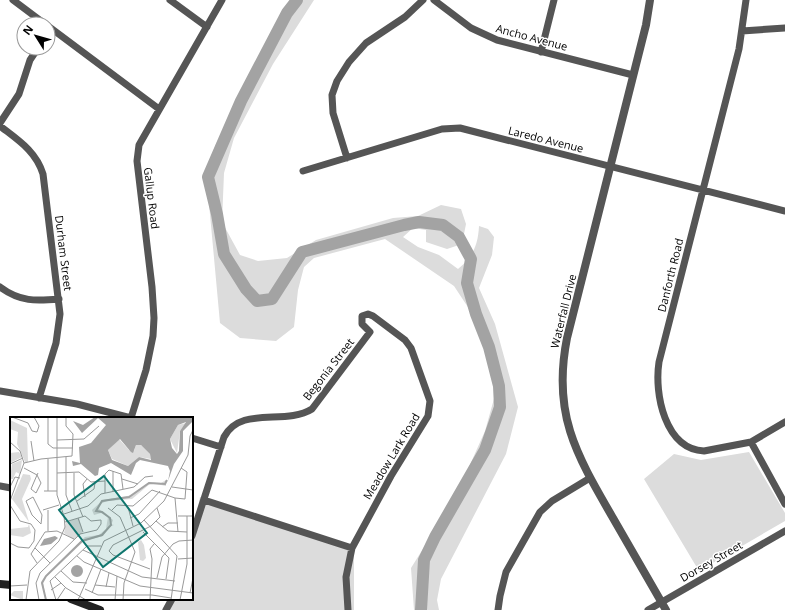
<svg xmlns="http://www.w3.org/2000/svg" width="785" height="610" font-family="'Open Sans',sans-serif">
<rect width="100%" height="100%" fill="#fff"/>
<path fill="#dcdcdc" d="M299 0H314L273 64 234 138 224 173 222 222 240 255 258 261 287 258 316 240 393 218 418 216 441 205 461 209 466 224 462 244 447 249 426 242V230L413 228 403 237 418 247 439 255 458 269C473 257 478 245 479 226L488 229 494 237 492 255 479 288 495 324 518 407 506 454 441 579 437 600 439 610H414L411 568 456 496 485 431 497 388 483 330 454 286 385 239 314 258 304 267 298 290 294 327 276 341 240 338 220 323 206 171 216 144 257 70Z
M749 452 785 513V521L699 571 644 479 674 454 701 460Z
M200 497 354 547V610H162L168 599H192V538Z"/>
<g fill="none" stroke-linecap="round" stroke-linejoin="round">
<path stroke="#a3a3a3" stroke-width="12" d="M297 0 287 13 241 101 208 177 217 214 224 254 246 289 257 301 272 299 302 252 404 225 419 222 443 225 459 237 471 259 467 283 476 314 489 347 499 386 500 407 485 450 435 537 424 560 421 610"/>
<path stroke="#555" stroke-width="7" d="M13 0 45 24
M170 0 207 27
M434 0 471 28 497 40 633 75
M746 0 739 49 659 362C654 394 665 449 704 451L751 442 785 422
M48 26 159 109
M742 31 785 28
M541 52 554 0
M0 123 19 94 30 60 38 48
M0 126C18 140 36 151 43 174L60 314 56 343 39 398
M347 158 333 113 332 95 337 81 349 62 366 43 405 17 423 0
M303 171 442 129 460 128 785 211
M0 287C20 302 36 301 59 299
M0 391 77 404 131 418
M131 418 146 370 153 336 154 318 152 287 137 161 139 145 222 0
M192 438 221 447
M751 442 785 504
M0 486 11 488
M204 500 352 548
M192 536 224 437C241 405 285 426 312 409L370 332 362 324V316L368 314 373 316 405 340 411 348 430 401 428 416 391 476 352 548 346 577 348 610
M166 610 172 599
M498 610 500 596 506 572 540 512 552 501 590 478
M648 610 785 531"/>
<path stroke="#555" stroke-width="8" d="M650 0 646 25 567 338C552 414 576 454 613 518 630 548 648 579 666 610"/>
<path stroke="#222" stroke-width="8" d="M0 584 11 585
M71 599 100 610"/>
</g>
<g text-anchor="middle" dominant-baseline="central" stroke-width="3" stroke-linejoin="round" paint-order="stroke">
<g font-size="11" fill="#000" stroke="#fff">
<text transform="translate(532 37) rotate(15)">Ancho Avenue</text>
<text transform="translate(546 139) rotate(14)">Laredo Avenue</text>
<text transform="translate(152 198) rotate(83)">Gallup Road</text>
<text transform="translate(64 253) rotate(83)">Durham Street</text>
<text transform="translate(670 275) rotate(-76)">Danforth Road</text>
<text transform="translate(563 311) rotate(-76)">Waterfall Drive</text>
<text transform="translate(328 369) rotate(-52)">Begonia Street</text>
<text transform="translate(391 456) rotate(-59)">Meadow Lark Road</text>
<text transform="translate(711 561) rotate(-30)">Dorsey Street</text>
</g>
</g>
<g transform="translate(10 417)">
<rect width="183" height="183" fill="#fff"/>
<path d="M0 3 17 11 18 45H15L7 27 8 15 0 12ZM176 6 170 14 167 36 160 22 168 8ZM109 22 119 33 124 34 126 28H131L140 37 141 42 129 40 118 49 102 42 98 33ZM9 35 12 40 0 46V36ZM12 43 10 57 6 55 3 62H0L2 47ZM13 57 20 58 21 62 12 82 19 105 2 82ZM156 63V69L141 66 122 82 97 84 90 87 89 92 103 103 102 106 99 102 100 107 104 108 99 110 93 119 74 124 35 161 33 165 36 183 31 165 35 159 75 120 89 118 96 112 98 100 91 96 84 98 82 93 93 83 123 78 139 65 151 66ZM69 101 73 115 64 123 54 116 56 105ZM19 107 21 116 13 120 0 118V112L18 110ZM131 123 134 128 136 141 133 144 130 143 128 125ZM4 174H13V183L0 178Z" fill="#dcdcdc"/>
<path d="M85 0H183V4L173 14V34L164 47 158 64 160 54 158 49 130 43 126 46 121 58 101 46 89 51 88 58 85 59 71 47 63 49 62 44 70 46 69 30 81 26 96 8 88 1 72 16 63 4 73 8ZM176 5 170 14 169 34 167 37 162 31 160 22 168 8ZM110 22 121 35 123 36 126 28H131L140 37 141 43 129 40 118 49 102 43 98 33ZM45 119 48 121 41 127 30 129 34 122ZM61 154a6 6 0 1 1 12 0a6 6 0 1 1-12 0Z" fill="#a3a3a3" fill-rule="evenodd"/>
<path fill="none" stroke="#a3a3a3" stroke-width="2" d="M36 183 32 166 36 159 72 124 92 118 101 108 100 101 92 95 86 94 92 84 119 80 139 66 155 67 157 63"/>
<path fill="none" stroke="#999" stroke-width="1" d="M2 0 18 6 22 14 27 15 29 9 24 0M38 0V27L43 31H63M47 23 74 22 89 9M21 24 24 44M0 25 10 34 14 46 0 84M56 40V78L62 94M14 46 31 42 62 39 63 17 56 9V0M0 47 13 41M14 51 27 58 28 56M103 54V75M47 56 69 55 81 65 95 64M64 56V78L73 100M27 58 31 66 26 76 21 72ZM112 62 128 67M0 70 5 60 10 61M162 70 183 73M34 74H47M38 74V42M95 76V57L99 53 111 57 113 72M23 80 32 98 31 107 22 98 16 84ZM75 80 73 67 77 62M165 81 168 115M67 84 84 72 85 66M0 88 10 104 21 107 25 113 24 124 19 131 8 130 0 126M118 90 123 109M98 91 110 100 125 135 114 166 113 183M33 93 49 88M102 93 107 88 123 89 142 73 165 81 175 82 177 55 171 51M54 97 78 89 91 77 124 70 135 60 143 59M168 99H183M68 101 73 115M120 101 129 97 150 74M134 103 167 139 161 183M146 104 158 114 177 115M152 110 158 106H168M38 114V93M133 115 159 141 156 162M25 131 40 146M73 133 132 160 165 164M67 139 74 145 130 169 183 176M168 142 183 141M27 146 21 137 35 115 47 114 64 122M140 152 103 138 99 134 103 128 141 109 150 100 147 91M51 154 63 165 77 166M45 160 56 171 76 183M147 161 152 140 163 127 169 124 183 123M85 168 105 170M0 169 17 168M96 170 99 156M75 172 88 178H142L161 181M41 173 51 166M82 176 91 152M180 176 183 161M16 183 20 154 49 124 55 110 54 99 47 78V0M29 183 26 166 30 156 70 117 87 113 91 107V103L81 104 75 99 55 105M46 183 40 164 77 129H91M47 183 55 171M68 183 94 124 131 106 154 84 178 38 180 19 183 13M105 183 107 159M140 183 142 142 140 132 144 127M170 183 177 147V99"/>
<path fill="#0f766e" fill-opacity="0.15" stroke="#0f766e" stroke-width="2" d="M94 59 137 116 93 150 49 93Z"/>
<rect width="183" height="183" fill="none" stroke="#000" stroke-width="2"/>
</g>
<g transform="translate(36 36) rotate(307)"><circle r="19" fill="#ffffff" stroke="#999999"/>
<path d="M0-3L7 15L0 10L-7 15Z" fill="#000000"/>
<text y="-6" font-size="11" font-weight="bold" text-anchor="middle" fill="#000000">N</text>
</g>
</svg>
